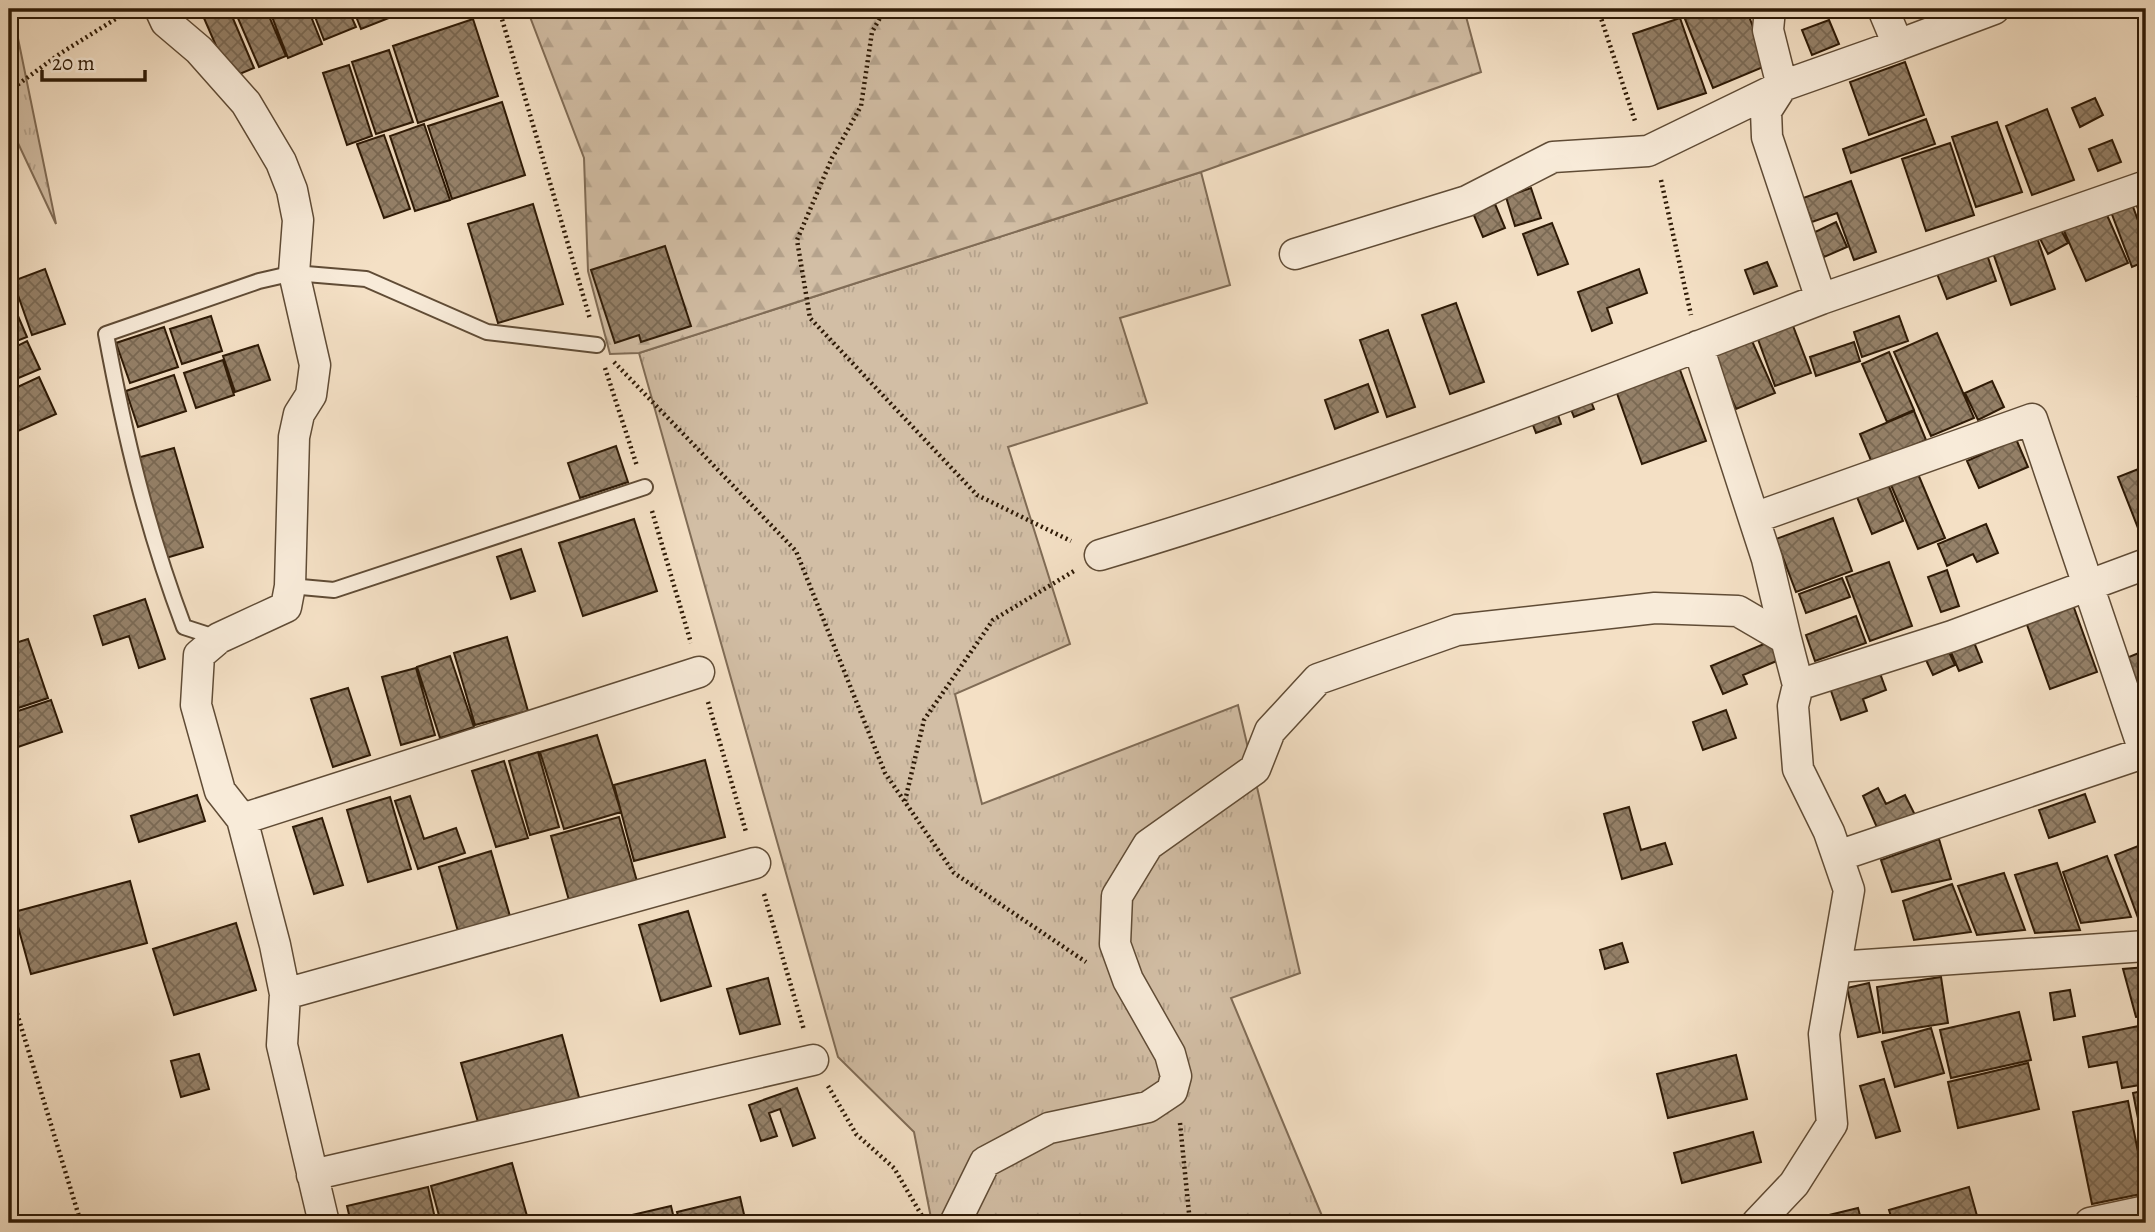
<svg xmlns="http://www.w3.org/2000/svg" width="2155" height="1232" font-family="Alegreya,serif">
<defs>
<pattern id="grass-tufts" width="24" height="20" patternUnits="userSpaceOnUse" patternTransform="scale(1.75)"><rect width="24" height="20" fill="#d2bea5"/><path d="M3 7l-1-3M5 7V3M7 7l1-3M15 17l-1-3M17 17v-4M19 17l1-3" fill="none" stroke="#b5a38d"/></pattern>
<pattern id="forest-firs" width="22" height="20" patternUnits="userSpaceOnUse" patternTransform="scale(1.75)"><rect width="22" height="20" fill="#d2bea5"/><path d="M5 1l3.5 6h-7zM16 11l3.5 6h-7z" fill="#b5a38d"/></pattern>
<pattern id="building-cross-hatch" width="8" height="8" patternUnits="userSpaceOnUse" patternTransform="scale(1.75)"><rect width="8" height="8" fill="#958169"/><path d="M0 0l8 8M0 8l8-8" fill="none" stroke="#7a6954"/></pattern>
</defs>
<rect width="100%" height="100%" fill="#f4e0c5"/>
<filter id="stains"><feTurbulence type="fractalNoise" baseFrequency=".00286" numOctaves="4"/><feColorMatrix values="0 0 0 0 .2 0 0 0 0 .09 0 0 0 0 .02 0 0 0 .5 -.17"/></filter>
<radialGradient id="worn" r=".72"><stop offset=".6" stop-color="#630" stop-opacity="0"/><stop offset="1" stop-color="#630" stop-opacity=".3"/></radialGradient>
<path fill="url(#grass-tufts)" stroke="#806c56" stroke-width="2" d="M9 9H12L56 224 9 124Z
M1201 172 1230 285 1120 318 1147 403 1008 447 1070 644 955 694 982 804 1238 705 1300 973 1231 998 1325 1223H932L914 1132 838 1057 639 353Z"/>
<path fill="url(#forest-firs)" stroke="#806c56" stroke-width="2" d="M527 9H1464L1481 72 1201 172 639 353 610 354 588 271 584 158Z"/>
<path fill="url(#building-cross-hatch)" stroke="#2e1a06" stroke-width="2" d="M59 9H76L62 15Z
M200 9H229L254 68 230 78Z
M234 9H266L286 56 259 67Z
M269 9H308L322 44 288 58Z
M312 9H348L356 27 324 40Z
M353 9H409V10L361 29Z
M1711 9H1746L1768 65 1713 88 1685 19Z
M1920 9H1967L1926 24Z
M1680 18 1706 93 1658 109 1633 34Z
M473 19 498 96 418 123 393 46Z
M1829 20 1839 44 1812 55 1802 30Z
M389 50 413 122 376 134 352 62Z
M1905 62 1924 115 1869 135 1850 82Z
M349 65 372 136 347 145 323 73Z
M2095 98 2103 115 2080 127 2072 108Z
M502 102 525 175 452 199 428 126Z
M2047 109 2074 180 2032 195 2006 126Z
M1926 119 1935 144 1851 173 1843 149Z
M1997 122 2022 192 1976 207 1952 137Z
M424 124 450 200 415 211 390 136Z
M384 135 410 209 384 218 357 144Z
M2112 140 2121 162 2098 171 2089 149Z
M1950 143 1974 215 1926 231 1902 159Z
M1851 181 1876 252 1854 260 1837 213 1812 222 1803 198Z
M1531 188 1541 218 1515 226 1506 197Z
M2146 190V231L2133 195Z
M2129 196 2146 242V261L2132 267 2108 204Z
M533 204 563 304 498 323 468 224Z
M1495 204 1505 228 1483 237 1473 213Z
M2103 206 2128 263 2086 281 2061 224Z
M1836 222 1847 247 1824 257 1813 233Z
M1552 223 1568 264 1538 275 1523 234Z
M2057 223 2068 243 2048 254 2037 233Z
M2036 235 2055 289 2011 305 1992 250Z
M665 246 691 326 641 342 639 335 615 343 591 270Z
M1985 249 1996 281 1947 299 1934 266Z
M1767 262 1777 286 1754 294 1745 270Z
M45 269 65 324 32 335 13 281Z
M1639 269 1647 293 1607 308 1612 323 1592 331 1578 292Z
M9 295 27 337 9 344Z
M1456 303 1484 382 1450 394 1422 315Z
M211 316 222 351 182 364 170 329Z
M1899 316 1908 341 1862 357 1854 332Z
M1790 318 1811 373 1775 386 1755 331Z
M164 327 178 367 130 383 116 343Z
M1388 330 1415 407 1387 417 1360 340Z
M1748 332 1775 393 1736 409 1710 348Z
M1937 333 1974 418 1931 436 1894 352Z
M27 341 40 369 9 382V350Z
M1854 342 1860 361 1816 376 1810 357Z
M258 345 270 380 235 392 223 356Z
M1889 352 1914 410 1887 422 1862 364Z
M1676 359 1706 441 1642 464 1613 382Z
M223 360 234 395 196 408 184 373Z
M174 375 186 411 138 427 126 391Z
M39 377 56 414 9 435V391Z
M1992 381 2004 407 1978 420 1965 393Z
M1368 384 1378 412 1335 429 1325 400Z
M1588 394 1594 409 1574 417 1568 402Z
M2146 394V419L2138 397Z
M1554 403 1561 424 1536 433 1528 412Z
M1914 411 1926 440 1872 463 1860 434Z
M2016 439 2028 467 1979 488 1967 461Z
M616 446 628 482 580 498 568 463Z
M174 448 203 547 166 558 137 458Z
M2146 466V530L2140 533 2118 477Z
M1918 474 1945 538 1918 549 1891 485Z
M1888 484 1903 521 1872 534 1857 497Z
M1833 518 1852 571 1796 592 1776 539Z
M634 519 657 591 583 616 559 543Z
M1986 524 1998 553 1977 562 1973 554 1947 566 1938 544Z
M521 549 535 591 511 599 497 557Z
M1889 562 1912 626 1870 641 1846 577Z
M1947 570 1959 606 1941 612 1928 577Z
M1842 578 1850 597 1806 613 1799 594Z
M145 599 165 659 139 668 129 636 103 645 94 616Z
M2073 605 2097 672 2050 689 2026 622Z
M1856 616 1866 643 1815 661 1806 635Z
M507 637 528 711 475 725 454 653Z
M28 639 48 698 9 711V645Z
M1973 640 1982 662 1959 671 1950 650Z
M1771 641 1779 660 1743 675 1747 684 1723 694 1711 666Z
M1948 650 1955 665 1933 675 1926 660Z
M2146 650V714L2124 659Z
M450 656 474 727 440 738 417 667Z
M1877 665 1886 690 1863 699 1867 711 1841 720 1828 682Z
M416 668 435 735 401 745 382 677Z
M348 688 370 755 333 767 311 699Z
M51 700 62 732 9 750V714Z
M1726 710 1736 738 1703 750 1693 722Z
M597 735 621 812 564 829 540 752Z
M538 752 559 827 530 835 509 761Z
M705 760 725 837 634 861 614 785Z
M504 761 528 838 496 847 472 771Z
M1878 788 1886 804 1905 795 1915 815 1879 832 1863 796Z
M2085 794 2095 822 2049 838 2039 810Z
M197 795 205 821 139 842 131 816Z
M410 796 424 839 456 828 465 853 418 869 395 801Z
M390 797 411 869 368 882 347 810Z
M1629 807 1641 850 1665 843 1672 864 1622 879 1604 814Z
M619 817 638 885 570 904 551 836Z
M322 818 343 885 314 894 293 827Z
M1939 839 1951 879 1892 892 1881 860Z
M2146 843V926H2141L2115 855Z
M491 851 512 923 460 938 439 867Z
M2107 856 2131 917 2081 923 2063 872Z
M2057 863 2080 930 2035 933 2015 875Z
M2004 873 2025 930 1977 935 1958 886Z
M130 881 147 943 31 974 14 912Z
M1952 884 1971 932 1914 940 1903 901Z
M688 911 711 986 661 1001 639 925Z
M236 923 256 990 174 1015 153 949Z
M1622 943 1628 962 1605 969 1600 950Z
M2146 967V1016L2136 1017 2123 969Z
M1941 977 1948 1023 1883 1033 1877 987Z
M768 978 780 1024 740 1034 727 989Z
M1869 983 1880 1032 1858 1037 1847 988Z
M2070 990 2075 1016 2054 1020 2050 993Z
M2019 1012 2031 1060 1951 1078 1940 1030Z
M2139 1026 2146 1084 2122 1088 2117 1062 2089 1067 2083 1037Z
M1931 1028 1944 1073 1895 1087 1882 1042Z
M562 1035 580 1101 480 1129 461 1063Z
M199 1054 209 1089 181 1097 171 1061Z
M1736 1055 1747 1099 1668 1118 1657 1074Z
M2028 1063 2039 1109 1958 1128 1948 1082Z
M1884 1079 1900 1131 1876 1138 1860 1086Z
M797 1088 815 1138 793 1146 780 1109 769 1113 777 1136 761 1141 749 1105Z
M2146 1090V1159L2133 1093Z
M2128 1101 2146 1193 2092 1204 2073 1112Z
M1753 1132 1761 1162 1682 1183 1674 1153Z
M512 1163 529 1223H441L431 1186Z
M428 1187 436 1223H351L347 1206Z
M1969 1187 1979 1223H1893L1889 1210Z
M740 1197 746 1223H680L677 1212Z
M671 1206 675 1223H620L619 1218Z
M1858 1208 1862 1223H1796Z
M316 1215 318 1223H286Z"/>
<g fill="none" stroke-linecap="round" stroke-linejoin="round">
<defs>
<path id="lane" d="M290 586 334 590 645 487
M218 638 184 627C147 529 125 437 106 334L259 281 294 273 366 279 487 332 597 345"/>
<path id="street" d="M160 9 166 22 199 50 246 103 281 162 292 190 298 220 294 273 315 365 311 395 299 414 294 437 290 586 286 607 219 638 199 655 196 705 220 791 242 819 275 945 285 994 282 1045 324 1223
M1883 9 1898 45 1994 9
M1295 254 1467 201 1553 157 1648 151 1782 86 1898 45
M1821 299 2146 186
M1698 346 1767 559 1786 639
M1754 518 2032 419 2146 757
M1100 555C1344 482 1584 391 1821 299L1767 137 1766 111 1782 86 1768 30 1770 9
M1798 685 1952 636 2146 564
M242 819 699 672
M1838 856 2146 752
M1836 967 2146 946
M285 994 755 863
M312 1175 813 1060
M955 1223 985 1162 1049 1128 1148 1107 1172 1091 1176 1076 1170 1054 1128 980 1115 944 1117 896 1148 845 1255 769 1270 731 1318 679 1457 630 1655 608 1738 611 1786 639 1798 685 1793 706 1798 769 1829 832 1849 890 1824 1034 1832 1124 1794 1184 1757 1223
M2090 1223 2146 1211"/>
</defs>
<use href="#lane" stroke="#604c36" stroke-width="18"/>
<use href="#street" stroke="#604c36" stroke-width="33"/>
<path stroke="#2e1a06" stroke-width="4.5" stroke-dasharray="2 3.5" stroke-linecap="butt" d="M499 9 590 319
M885 9 872 32 861 106 832 158 797 240 810 318 977 495 1071 541
M1598 9 1635 121
M9 91 61 53 130 10
M1661 180 1691 315
M614 362 796 551 885 773 954 873 1086 962
M605 368 637 466
M652 511 691 643
M708 702 746 832
M905 801 924 720 993 620 1074 571
M764 894 804 1030
M9 987 81 1223
M828 1086 856 1134 894 1168 922 1216
M1180 1123 1190 1223"/>
<use href="#lane" stroke="#f8ebd9" stroke-width="14"/>
<use href="#street" stroke="#f8ebd9" stroke-width="30"/>
</g>
<rect width="2155" height="1232" fill="none" stroke="#f4e0c5" stroke-width="35"/>
<rect x="10" y="10" width="2134" height="1211" fill="none" stroke="#2e1a06" stroke-width="3.5"/>
<rect x="18" y="18" width="2120" height="1197" fill="none" stroke="#2e1a06" stroke-width="2"/>
<path d="M42 70v10h103v-10" fill="none" stroke="#2e1a06" stroke-width="3.5"/>
<text x="52" y="70" font-size="21" fill="#2e1a06" stroke="#f8ebd9" stroke-width="5" paint-order="stroke">20 m</text>
<rect width="100%" height="100%" filter="url(#stains)"/>
<rect width="100%" height="100%" fill="url(#worn)"/>
</svg>
